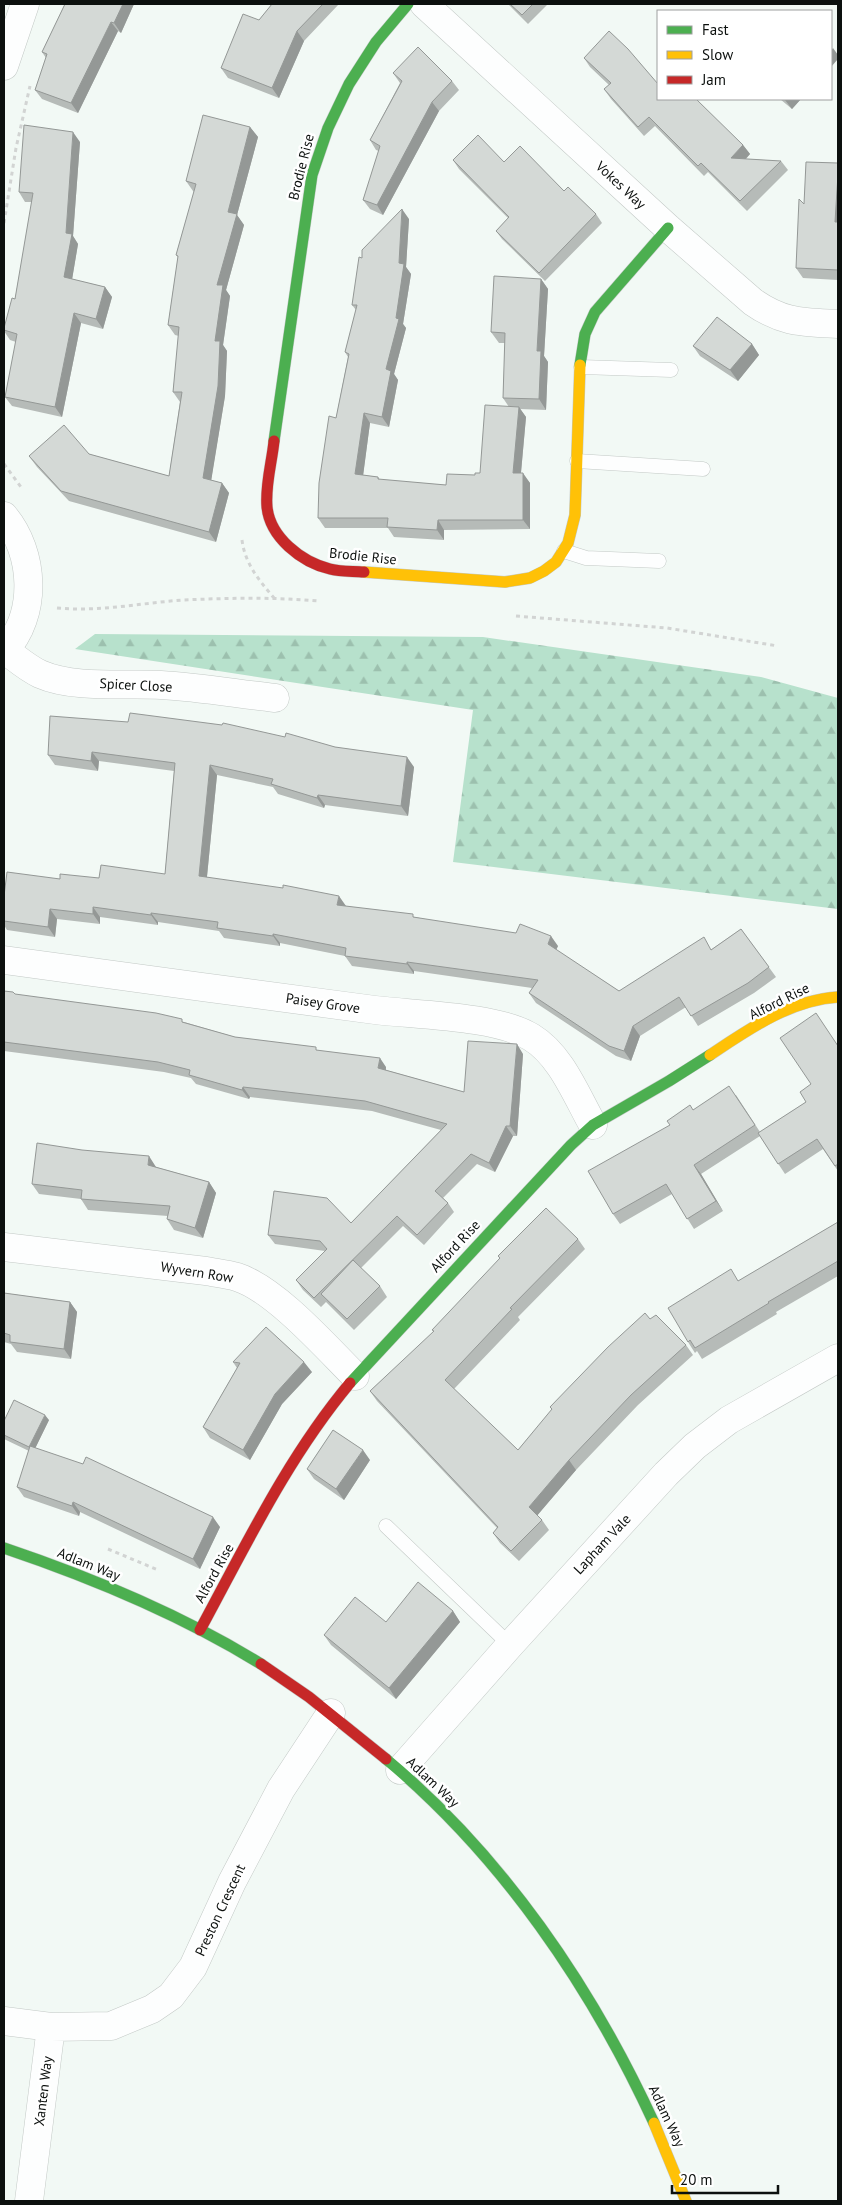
<svg xmlns="http://www.w3.org/2000/svg" width="842" height="2205" font-family="'PT Sans',sans-serif">
<defs>
<pattern id="forest-firs" width="22" height="20" patternUnits="userSpaceOnUse" patternTransform="scale(1.25)"><rect width="22" height="20" fill="#b7e1cc"/><path d="M5 1l3.5 6h-7zM16 11l3.5 6h-7z" fill="#9cc0ae"/></pattern>
</defs>
<rect width="100%" height="100%" fill="#f2f9f5"/>
<path fill="url(#forest-firs)" d="M95 634 483 637 761 677 838 698V909L453 862 473 710 75 649Z"/>
<g fill="none" stroke-linecap="round" stroke-linejoin="round">
<defs>
<path id="lane" d="M581 367 671 370
M577 461 703 469
M564 551 586 558 659 561
M386 1526 510 1645"/>
<path id="street" d="M424 4 668 228 753 302C783 323 802 322 838 324
M4 66 25 4
M4 516C35 553 38 615 4 651
M5 650C16 658 27 668 40 674 74 689 124 683 161 685 199 687 238 694 275 698
M4 960C128 977 251 994 375 1010 417 1015 497 1016 531 1037 561 1055 576 1095 593 1125
M4 1247 206 1271C216 1273 227 1274 237 1277 275 1289 326 1347 355 1376
M400 1770 510 1645 666 1474 695 1446 729 1420 838 1358
M4 2021 51 2027 111 2026 152 2009 171 1996 193 1967 232 1882 281 1789 331 1713
M29 2201 51 2027"/>
<path id="fast" d="M580 365 585 334 595 312 668 228
M274 441 312 175 328 128 349 84 376 42 408 4
M350 1383 571 1145 593 1125 669 1081 710 1055
M4 1548C93 1578 180 1614 261 1664
M386 1759C502 1856 591 1986 654 2123"/>
<path id="slow" d="M364 572 505 582 530 578 544 571 556 562 568 543 575 515 580 365
M710 1055C749 1029 790 1000 838 997
M654 2123 686 2201"/>
<path id="jam" d="M274 441C272 462 265 485 267 507 270 537 301 562 330 569 341 572 353 571 364 572
M200 1630C246 1545 288 1457 350 1383
M261 1664 309 1697 386 1759"/>
</defs>
<use href="#lane" stroke="#c3c9c6" stroke-width="15"/>
<use href="#street" stroke="#c3c9c6" stroke-width="29"/>
<use href="#fast" stroke="#c3c9c6" stroke-width="12"/>
<use href="#slow" stroke="#c3c9c6" stroke-width="12"/>
<use href="#jam" stroke="#c3c9c6" stroke-width="12"/>
<path stroke="#d2d4d3" stroke-width="3" stroke-dasharray="4 4" stroke-linecap="butt" d="M4 223 16 148 30 86
M4 464 21 487
M242 540C245 564 259 580 274 598
M57 608C100 612 141 603 183 600 228 598 273 597 318 601
M516 616 667 628 778 646
M108 1549 158 1570"/>
<use href="#lane" stroke="#fdfefe" stroke-width="14"/>
<use href="#street" stroke="#fdfefe" stroke-width="28"/>
<use href="#fast" stroke="#4caf50" stroke-width="11"/>
<use href="#slow" stroke="#ffc107" stroke-width="11"/>
<use href="#jam" stroke="#c62828" stroke-width="11"/>
</g>
<path fill="#b6bbb8" d="M65 4H134L121 33 118 31 78 113 42 99 35 90 46 58 42 52Z
M272 4H339L304 41 279 98 228 78 221 68Z
M508 4H548L528 24Z
M584 58 743 145 750 154 746 159 781 161 788 170 747 211 708 172 704 176 655 126 644 136 611 99 604 89 609 85 590 67Z
M393 73 452 81 459 90 439 111 383 215 370 209 363 200 379 151 376 150 370 140 400 83Z
M780 99H801L792 109Z
M250 127 258 137 237 215 244 225 226 290 230 296 223 345 227 351 225 396 211 480 222 483 229 493 216 542 69 501 37 467 29 456 89 454 169 476 180 402 173 392 179 336 175 335 168 325 178 257 176 255 194 192 193 191 186 181Z
M80 142 73 236 78 244 72 279 105 287 112 297 103 329 81 323 62 417 12 406 5 397 16 342 10 340 4 331V328L15 299 32 202H25L19 192Z
M453 160 504 162 596 214 602 223 545 281 502 239 496 231 508 218 459 169Z
M838 163V280L803 278 796 268 804 204Z
M409 219 406 267 411 274 403 324 406 328 394 374 398 380 389 427 370 423 363 475 378 477 380 480 446 485 480 473 509 407 503 398 505 343H499L491 332 541 279 548 289 544 356 548 362 546 410 520 409 526 417 521 473 530 483V529L444 530V540L394 537 388 528H325L318 518 336 418 348 357 345 352 356 310 352 305 362 258Z
M752 344 759 355 738 381 700 356 693 346Z
M285 737 335 747 414 767 408 816 325 805 324 808 278 794 273 787 217 775 207 877 346 906 415 917 558 946 556 950 619 991 712 949 741 929 776 977 754 993 698 1026 686 1007 640 1036 631 1061 616 1056 536 1003 529 993 532 988 414 971V974L352 966 345 956 280 943V946L224 938 219 931 158 922V925L100 917V924L57 919 55 937 7 930 4 925V896L60 879 99 878 165 874 174 771 99 761 98 771 55 765 48 755Z
M4 991 15 995 184 1022 235 1037 319 1051 386 1067V1070L464 1092 523 1054 517 1136H513L495 1172 477 1164 443 1198 448 1203 454 1212 424 1245 403 1226 361 1268 380 1286 387 1297 354 1330 326 1302 321 1307 303 1290 296 1280 325 1251 275 1244 268 1235 351 1223 441 1130 372 1111 250 1097 249 1099 196 1084 191 1078 164 1072 4 1051Z
M838 1046V1171L823 1149 785 1174 760 1136 701 1174 723 1211 694 1229 672 1194 620 1224 613 1214 670 1125 693 1110 736 1095 760 1132 806 1102 811 1084Z
M156 1167 209 1182 216 1193 203 1238 174 1230 167 1219 168 1216 88 1210 81 1199 39 1194 32 1184Z
M838 1222V1276L776 1312 777 1314 702 1359 697 1351 695 1353 688 1342 739 1281Z
M578 1239 585 1249 518 1317 520 1320 454 1389 518 1450 552 1410 550 1407 650 1319 686 1345 693 1355 638 1405 576 1470 537 1515 542 1520 549 1530 519 1561 500 1543 493 1533 497 1528 377 1401 370 1391 434 1332 500 1259 498 1256Z
M4 1293 70 1302 77 1312 71 1359 17 1352 11 1344 4 1342Z
M233 1362 312 1372 282 1404 250 1460 210 1438 203 1427 237 1368Z
M49 1420 35 1448 220 1527 200 1569 80 1512 79 1516 24 1497 17 1487 29 1451 4 1439V1421Z
M370 1460 344 1500 314 1479 307 1469Z
M453 1611 460 1622 396 1699 331 1645 324 1635 386 1622Z"/>
<path fill="#949896" d="M123 4H134L121 33 114 23Z
M111 22 118 31 78 113 71 103Z
M297 31 304 41 279 98 272 88Z
M833 48 838 55V59L831 67V51Z
M786 99H801L792 109 785 100Z
M432 102 439 111 383 215 377 205Z
M250 127 258 137 237 215 244 225 226 290 230 296 223 345 227 351 225 396 210 488 203 478 215 341 217 285 228 212Z
M73 132 80 142 73 236 78 244 71 286 64 277 66 233Z
M743 145 750 154 738 167 731 158Z
M838 174V227L835 222Z
M402 209 409 219 406 267 411 274 403 324 406 328 394 374 398 380 389 427 382 417 386 369 396 318Z
M541 279 548 289 544 356 548 362 546 410 539 399 537 351Z
M105 287 112 297 103 329 96 319Z
M74 313 81 323 62 417 55 407Z
M752 344 759 355 738 381 730 370Z
M519 407 526 417 520 483 513 473Z
M364 413 370 423 362 484 355 474Z
M523 473 530 483V529L523 520Z
M222 483 229 493 216 542 209 532Z
M438 520 444 530V540L437 530Z
M92 752 99 761 98 771 91 761Z
M407 757 414 767 408 816 401 806Z
M210 765 217 775 206 886 199 876Z
M318 795 325 805 324 808 317 798Z
M339 896 346 906 344 915 337 905Z
M93 907 100 917V924L93 914Z
M50 909 57 919 55 937 48 927Z
M151 913 158 922V925L151 915Z
M273 934 280 943V946L273 936Z
M551 936 558 946 554 954 548 944Z
M407 962 414 971V974L407 964Z
M633 1026 640 1036 631 1061 624 1051Z
M517 1044 523 1054 517 1136 510 1126Z
M380 1058 386 1067 385 1077 378 1068Z
M243 1087 250 1097 249 1099 242 1090Z
M506 1126 513 1136 495 1172 489 1163Z
M149 1156 156 1167V1175L148 1165Z
M694 1165 701 1174 723 1211 716 1201Z
M209 1182 216 1193 203 1238 195 1228Z
M70 1302 77 1312 71 1359 64 1349Z
M304 1362 312 1372 282 1404 250 1460 243 1450 275 1394Z
M45 1415 49 1420 33 1453 29 1447Z
M363 1450 370 1460 344 1500 336 1489Z
M569 1460 576 1470 536 1517 529 1507Z
M73 1502 80 1512 79 1516 72 1506Z
M213 1517 220 1527 200 1569 193 1559Z
M453 1611 460 1622 396 1699 389 1688Z"/>
<path fill="#d4d9d6" stroke="#949896" d="M65 4H123L114 23 111 22 71 103 35 90 47 54 42 52Z
M272 4H323L297 31 272 88 221 68 243 14 259 20Z
M510 4H533L522 15Z
M609 31 628 49 658 84V99H672V100L673 99H696L743 145 731 158 781 161 740 201 701 163 698 166 649 117 638 127 604 89 611 83 584 58Z
M418 47 452 81 432 102 377 205 363 200 380 146 370 140 402 81 393 73Z
M203 115 250 127 228 212 237 214 217 285H223L215 341H220L218 386 203 478 222 483 209 532 61 491 29 456 64 425 89 454 169 476 182 392H173L179 327 168 325 178 256 176 255 196 184 186 181Z
M24 125 73 132 66 233 72 234 64 277 105 287 96 319 74 313 55 407 5 397 17 334 4 330V328L12 298 15 299 33 193 19 192Z
M478 135 504 162 520 146 564 191 568 187 596 214 539 273 496 231 509 217 453 160Z
M806 162 838 163V174L835 222H838V270L796 268 799 199 804 204Z
M402 209 399 263 404 264 396 318 399 319 386 369 391 371 382 417 364 413 355 474 378 477V479L446 485 447 474 475 475V473H480L485 405 519 407 513 473H523V520H438L437 530 387 527 388 518H318L319 483 329 416 336 418 349 354 345 352 357 305H352L359 257 362 258V250Z
M494 276 541 279 537 351H541L539 399 503 398 505 333 491 332Z
M717 317 752 344 730 370 693 346Z
M130 713 222 725 223 723 285 737 286 733 335 747 407 757 401 806 318 795 317 798 271 784 273 779 210 765 199 876 283 888V885L339 896 337 905 413 914V917L516 933 520 924 551 936 548 944 619 991 704 937 711 950 741 929 769 967 748 983 691 1016 679 997 633 1026 624 1051 609 1046 529 993 538 980 407 962V964L345 956 346 948 273 934V936L217 928 218 922 151 913V915L93 907V914L50 909 48 927 4 921V896L7 872 60 879V874L99 878 101 865 165 874 175 763 92 752 91 761 48 755 50 716 128 722Z
M4 991 13 992 15 994 156 1013 182 1019V1022L235 1037 316 1047V1050L380 1058 378 1068 464 1092 468 1041 517 1044 510 1126H506L489 1163 471 1154 435 1191 448 1203 417 1235 397 1216 314 1298 296 1280 327 1249 320 1241 268 1235 274 1191 327 1198 351 1223 447 1124 365 1101 243 1087 242 1090 189 1075 190 1070 158 1062 4 1042Z
M816 1013 838 1046V1164L835 1166 817 1139 778 1164 758 1133 806 1102 800 1092 811 1084 780 1038Z
M729 1086 755 1125 694 1165 716 1201 687 1219 666 1184 613 1214 588 1171 670 1125 667 1121 690 1105 693 1110Z
M37 1143 82 1150 149 1156 148 1165 209 1182 195 1228 167 1219 170 1206 81 1199 82 1190 32 1184Z
M546 1208 578 1239 510 1308 512 1309 445 1380 518 1450 552 1409 550 1407 608 1347 645 1313 650 1319 656 1315 686 1345 631 1395 569 1460 529 1507 542 1520 511 1551 493 1533 498 1527 370 1391 434 1331 432 1330 500 1258 498 1256Z
M838 1222V1261L768 1302 769 1303 695 1348 690 1340 688 1342 668 1308 731 1269 738 1281Z
M353 1260 380 1286 347 1319 321 1294Z
M4 1293 70 1302 64 1349 10 1342V1335L4 1333Z
M266 1327 304 1362 275 1394 243 1450 203 1427 240 1363 233 1362Z
M14 1400 45 1415 29 1447 4 1435V1421Z
M333 1430 363 1450 336 1489 307 1469Z
M30 1446 83 1464 86 1457 213 1517 193 1559 73 1502 72 1506 17 1487Z
M418 1582 453 1611 389 1688 324 1635 355 1597 386 1622Z"/>
<g text-anchor="middle" dominant-baseline="central" stroke-width="5" stroke-linejoin="round" paint-order="stroke">
<g font-size="14" fill="#0c100e" stroke="#fff">
<text transform="translate(301 167) rotate(-76)">Brodie Rise</text>
<text transform="translate(621 185) rotate(43)">Vokes Way</text>
<text transform="translate(363 556) rotate(6)">Brodie Rise</text>
<text transform="translate(136 685) rotate(3)">Spicer Close</text>
<text transform="translate(779 1001) rotate(-26)">Alford Rise</text>
<text transform="translate(323 1003) rotate(8)">Paisey Grove</text>
<text transform="translate(455 1246) rotate(-47)">Alford Rise</text>
<text transform="translate(197 1272) rotate(9)">Wyvern Row</text>
<text transform="translate(602 1544) rotate(-47)">Lapham Vale</text>
<text transform="translate(89 1564) rotate(22)">Adlam Way</text>
<text transform="translate(214 1573) rotate(-61)">Alford Rise</text>
<text transform="translate(433 1782) rotate(43)">Adlam Way</text>
<text transform="translate(220 1910) rotate(-65)">Preston Crescent</text>
<text transform="translate(43 2091) rotate(-83)">Xanten Way</text>
<text transform="translate(667 2116) rotate(65)">Adlam Way</text>
</g>
</g>
<rect width="842" height="2205" fill="none" stroke="#0c100e" stroke-width="10"/>
<rect x="657" y="10" width="175" height="90" fill="#ffffff" stroke="#9e9f9f"/>
<rect x="667" y="26" width="25" height="8" fill="#4caf50" stroke="#9e9f9f"/>
<text x="702" y="35" font-size="15" fill="#0c100e">Fast</text>
<rect x="667" y="51" width="25" height="8" fill="#ffc107" stroke="#9e9f9f"/>
<text x="702" y="60" font-size="15" fill="#0c100e">Slow</text>
<rect x="667" y="76" width="25" height="8" fill="#c62828" stroke="#9e9f9f"/>
<text x="702" y="85" font-size="15" fill="#0c100e">Jam</text>
<path d="M672 2185v8h106v-8" fill="none" stroke="#0c100e" stroke-width="2.5"/>
<text x="680" y="2185" font-size="15" fill="#0c100e" stroke="#ffffff" stroke-width="4" paint-order="stroke">20 m</text>
</svg>
